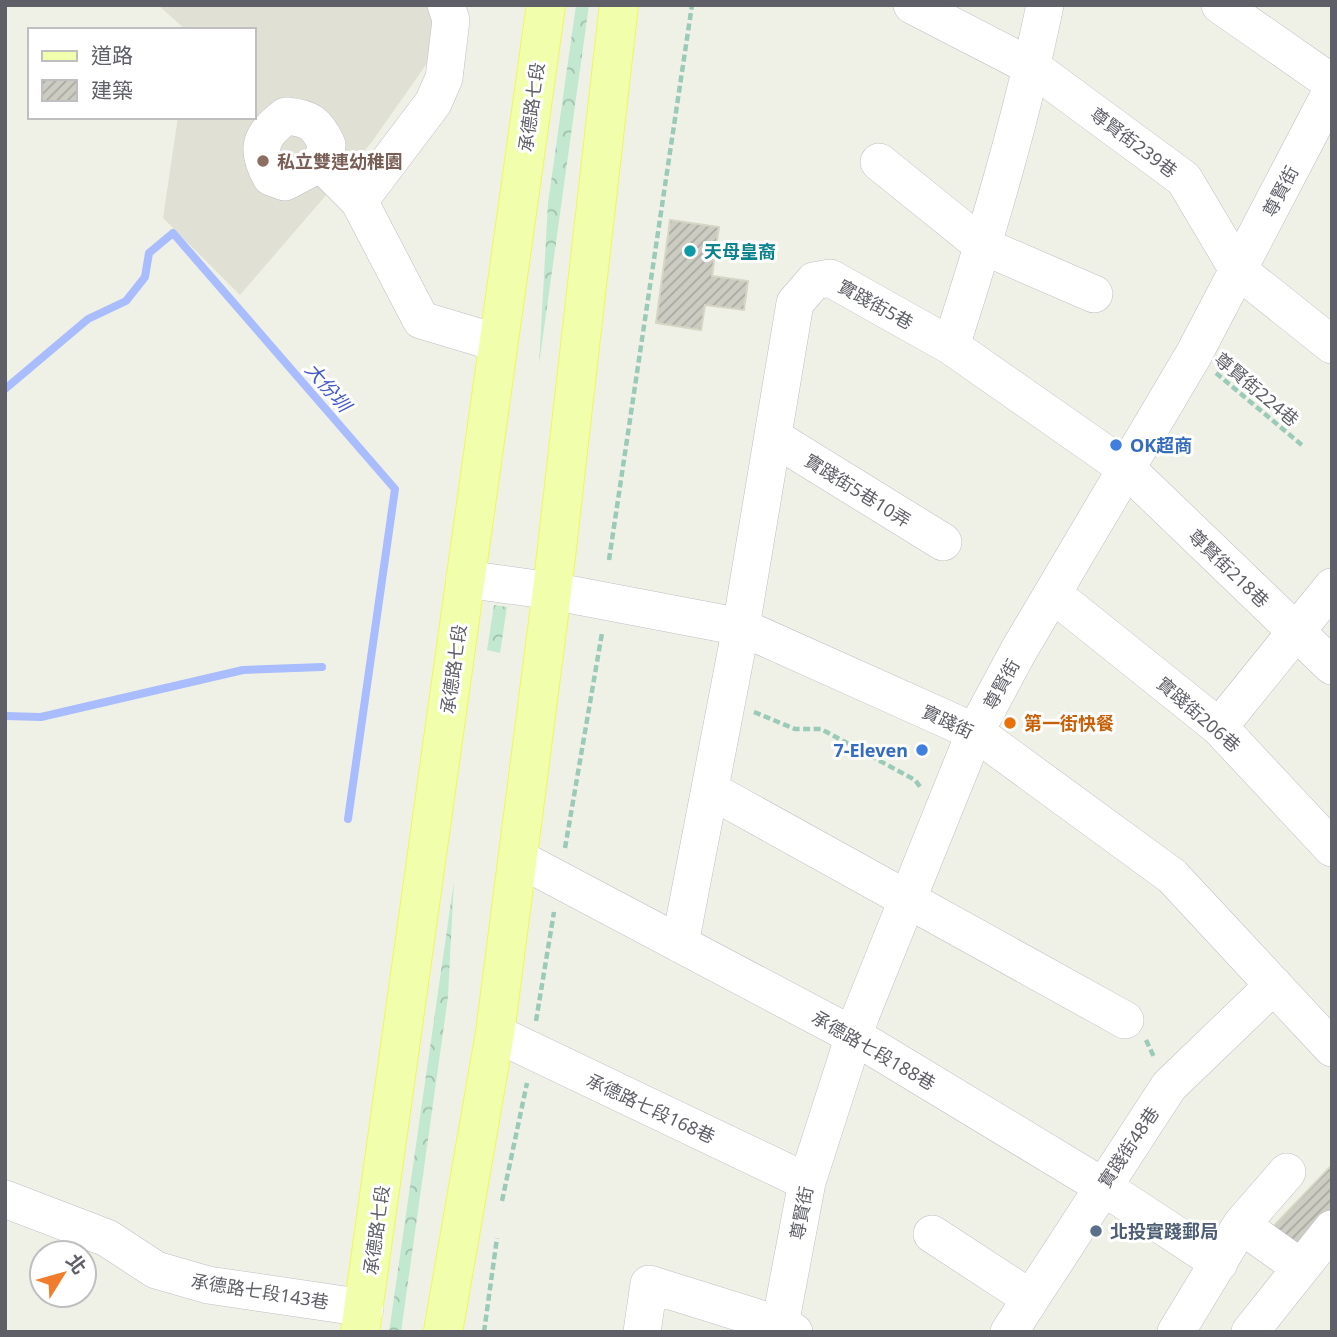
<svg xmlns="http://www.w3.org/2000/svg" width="1337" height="1337" font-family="'Noto Sans','Noto Sans TC',sans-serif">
<defs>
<pattern id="forest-crowns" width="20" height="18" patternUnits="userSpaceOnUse" patternTransform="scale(1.75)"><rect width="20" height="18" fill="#c2e9cf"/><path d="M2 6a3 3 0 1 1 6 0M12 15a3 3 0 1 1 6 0" fill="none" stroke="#a1c0ac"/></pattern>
<pattern id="building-hatch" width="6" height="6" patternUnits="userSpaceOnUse" patternTransform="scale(1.75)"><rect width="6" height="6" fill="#ccccc2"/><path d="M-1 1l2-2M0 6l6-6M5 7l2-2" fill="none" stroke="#a9a9a1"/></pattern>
</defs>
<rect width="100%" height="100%" fill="#f0f1e6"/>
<path fill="#e0e1d4" d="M158 5H432L440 45 371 143 240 295 163 218 178 117H254V30H186Z"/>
<path fill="url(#forest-crowns)" d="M576 5H589L539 365 548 203Z
M494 605 507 607 500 653 487 650Z
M454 881 448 997 401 1332H389Z"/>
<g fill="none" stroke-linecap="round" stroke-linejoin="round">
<path stroke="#a8bcff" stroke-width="8" d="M5 389 88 319 126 301 145 277 149 253 173 233 395 489 348 819
M5 716 41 717 243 670 322 667"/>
</g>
<path fill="url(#building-hatch)" stroke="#d5d6c4" stroke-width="2" d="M670 220 719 227 712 276 748 281 744 310 705 305 701 330 656 323Z
M1332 1165V1222L1298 1258 1269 1231Z"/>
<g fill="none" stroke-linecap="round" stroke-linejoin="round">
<defs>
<path id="minor" d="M446 5 451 20 444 78 433 103 359 201 421 320 498 343
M912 5 1032 67 1184 179 1238 270 1332 345
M1220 5 1332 83
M879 162 983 246 1094 294
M321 163 285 182 271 177C255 149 260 135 286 116 309 118 317 123 327 145L321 163 359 201
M951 346C987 234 1021 121 1045 5
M773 437 943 542
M465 579 552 591 741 627 975 732 1172 876 1332 1048
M1053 594 1219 727 1332 848
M1219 727 1332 587
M710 790 1125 1020
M518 858 854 1036 1102 1186 1219 1263
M680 944 741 627 795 303 814 281 830 278 951 346 1127 469 1332 666
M495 1033 807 1182
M5 1199 107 1238 156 1270 208 1285 365 1308
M1241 1225 1300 1267
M932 1234 1030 1298
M780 1325 807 1182 860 1017 975 732 1019 650 1194 354 1332 90
M642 1332 649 1284 780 1325 794 1332
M1009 1332 1169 1086 1274 985
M1176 1332 1241 1225 1287 1172
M1250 1332 1332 1229"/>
<path id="major" d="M360 1332 546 5
M443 1332 495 1033 552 591 619 5"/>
</defs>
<use href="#minor" stroke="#bebec5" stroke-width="38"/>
<use href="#major" stroke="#eff759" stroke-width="40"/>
<path stroke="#9bcab8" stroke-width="4.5" stroke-dasharray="7 3.5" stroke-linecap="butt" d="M1216 373 1303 446
M609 560 692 5
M754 712 795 729H821L915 780 921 788
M565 848 602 633
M536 1021 554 912
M1146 1040 1154 1057
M502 1201 527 1083
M484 1332 497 1238"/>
<use href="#minor" stroke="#fff" stroke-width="37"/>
<use href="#major" stroke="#f1ffad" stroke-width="38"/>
</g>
<circle fill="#8d6e63" stroke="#fff" stroke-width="2.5" cx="263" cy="161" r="7"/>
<circle fill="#0f9aa8" stroke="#fff" stroke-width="2.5" cx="690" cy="251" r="7"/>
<g fill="#3f7fe0" stroke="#fff" stroke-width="2.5">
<circle cx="1116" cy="445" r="7"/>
<circle cx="922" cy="750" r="7"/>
</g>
<circle fill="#e8710a" stroke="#fff" stroke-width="2.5" cx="1010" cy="723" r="7"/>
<circle fill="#5c6f8a" stroke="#fff" stroke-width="2.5" cx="1096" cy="1231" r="7"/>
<g text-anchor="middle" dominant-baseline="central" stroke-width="6" stroke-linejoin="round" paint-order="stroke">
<g font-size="18" fill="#5e5f67" stroke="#fff">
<text transform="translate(531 107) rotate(-82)">承德路七段</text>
<text transform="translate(1134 142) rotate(37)">尊賢街239巷</text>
<text transform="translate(1280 191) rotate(-62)">尊賢街</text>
<text transform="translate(876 304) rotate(29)">實踐街5巷</text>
<text transform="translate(1257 389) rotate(40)">尊賢街224巷</text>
<text transform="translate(858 490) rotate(32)">實踐街5巷10弄</text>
<text transform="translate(1229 568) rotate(44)">尊賢街218巷</text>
<text transform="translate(453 669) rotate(-82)">承德路七段</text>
<text transform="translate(1001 684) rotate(-61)">尊賢街</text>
<text transform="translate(1199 714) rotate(41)">實踐街206巷</text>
<text transform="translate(948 721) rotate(25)">實踐街</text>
<text transform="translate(874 1050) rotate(30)">承德路七段188巷</text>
<text transform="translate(651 1108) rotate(25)">承德路七段168巷</text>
<text transform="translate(1128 1147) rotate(-56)">實踐街48巷</text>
<text transform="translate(801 1213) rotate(-79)">尊賢街</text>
<text transform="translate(376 1230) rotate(-82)">承德路七段</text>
<text transform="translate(260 1291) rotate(9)">承德路七段143巷</text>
</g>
<g font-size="18" font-weight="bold" fill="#785e54" stroke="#fff" text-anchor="start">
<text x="277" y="161">私立雙連幼稚園</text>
</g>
<g font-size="18" font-weight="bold" fill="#0d838f" stroke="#fff" text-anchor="start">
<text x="704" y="251">天母皇裔</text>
</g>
<g font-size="18" font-weight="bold" fill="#366cbe" stroke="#fff" text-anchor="start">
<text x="1130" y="445">OK超商</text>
<text x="908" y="750" text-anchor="end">7-Eleven</text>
</g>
<g font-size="18" font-weight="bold" fill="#c56008" stroke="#fff" text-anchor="start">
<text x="1024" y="723">第一街快餐</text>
</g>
<g font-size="18" font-weight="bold" fill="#4e5e75" stroke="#fff" text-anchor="start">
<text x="1110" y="1231">北投實踐郵局</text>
</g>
<g font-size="19" font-style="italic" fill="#4459c9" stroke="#fff">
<text transform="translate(328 387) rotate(49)">大份圳</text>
</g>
</g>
<rect width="1337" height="1337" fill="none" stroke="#5e5f67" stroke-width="14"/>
<rect x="28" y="28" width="228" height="91" fill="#ffffff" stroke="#bfbfc2" stroke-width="2"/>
<rect x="42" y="51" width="35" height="10" fill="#f1ffad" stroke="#bfbfc2" stroke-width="2"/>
<text x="91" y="63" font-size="21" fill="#5e5f67">道路</text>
<rect x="42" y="80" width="35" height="21" fill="url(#building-hatch)" stroke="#bfbfc2" stroke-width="2"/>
<text x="91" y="98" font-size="21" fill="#5e5f67">建築</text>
<g transform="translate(63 1274) rotate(53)"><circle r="33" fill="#ffffff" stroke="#bfbfc2" stroke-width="2"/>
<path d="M0-5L12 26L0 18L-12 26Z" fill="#f17d2c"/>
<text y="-10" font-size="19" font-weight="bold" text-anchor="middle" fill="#5e5f67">北</text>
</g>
</svg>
